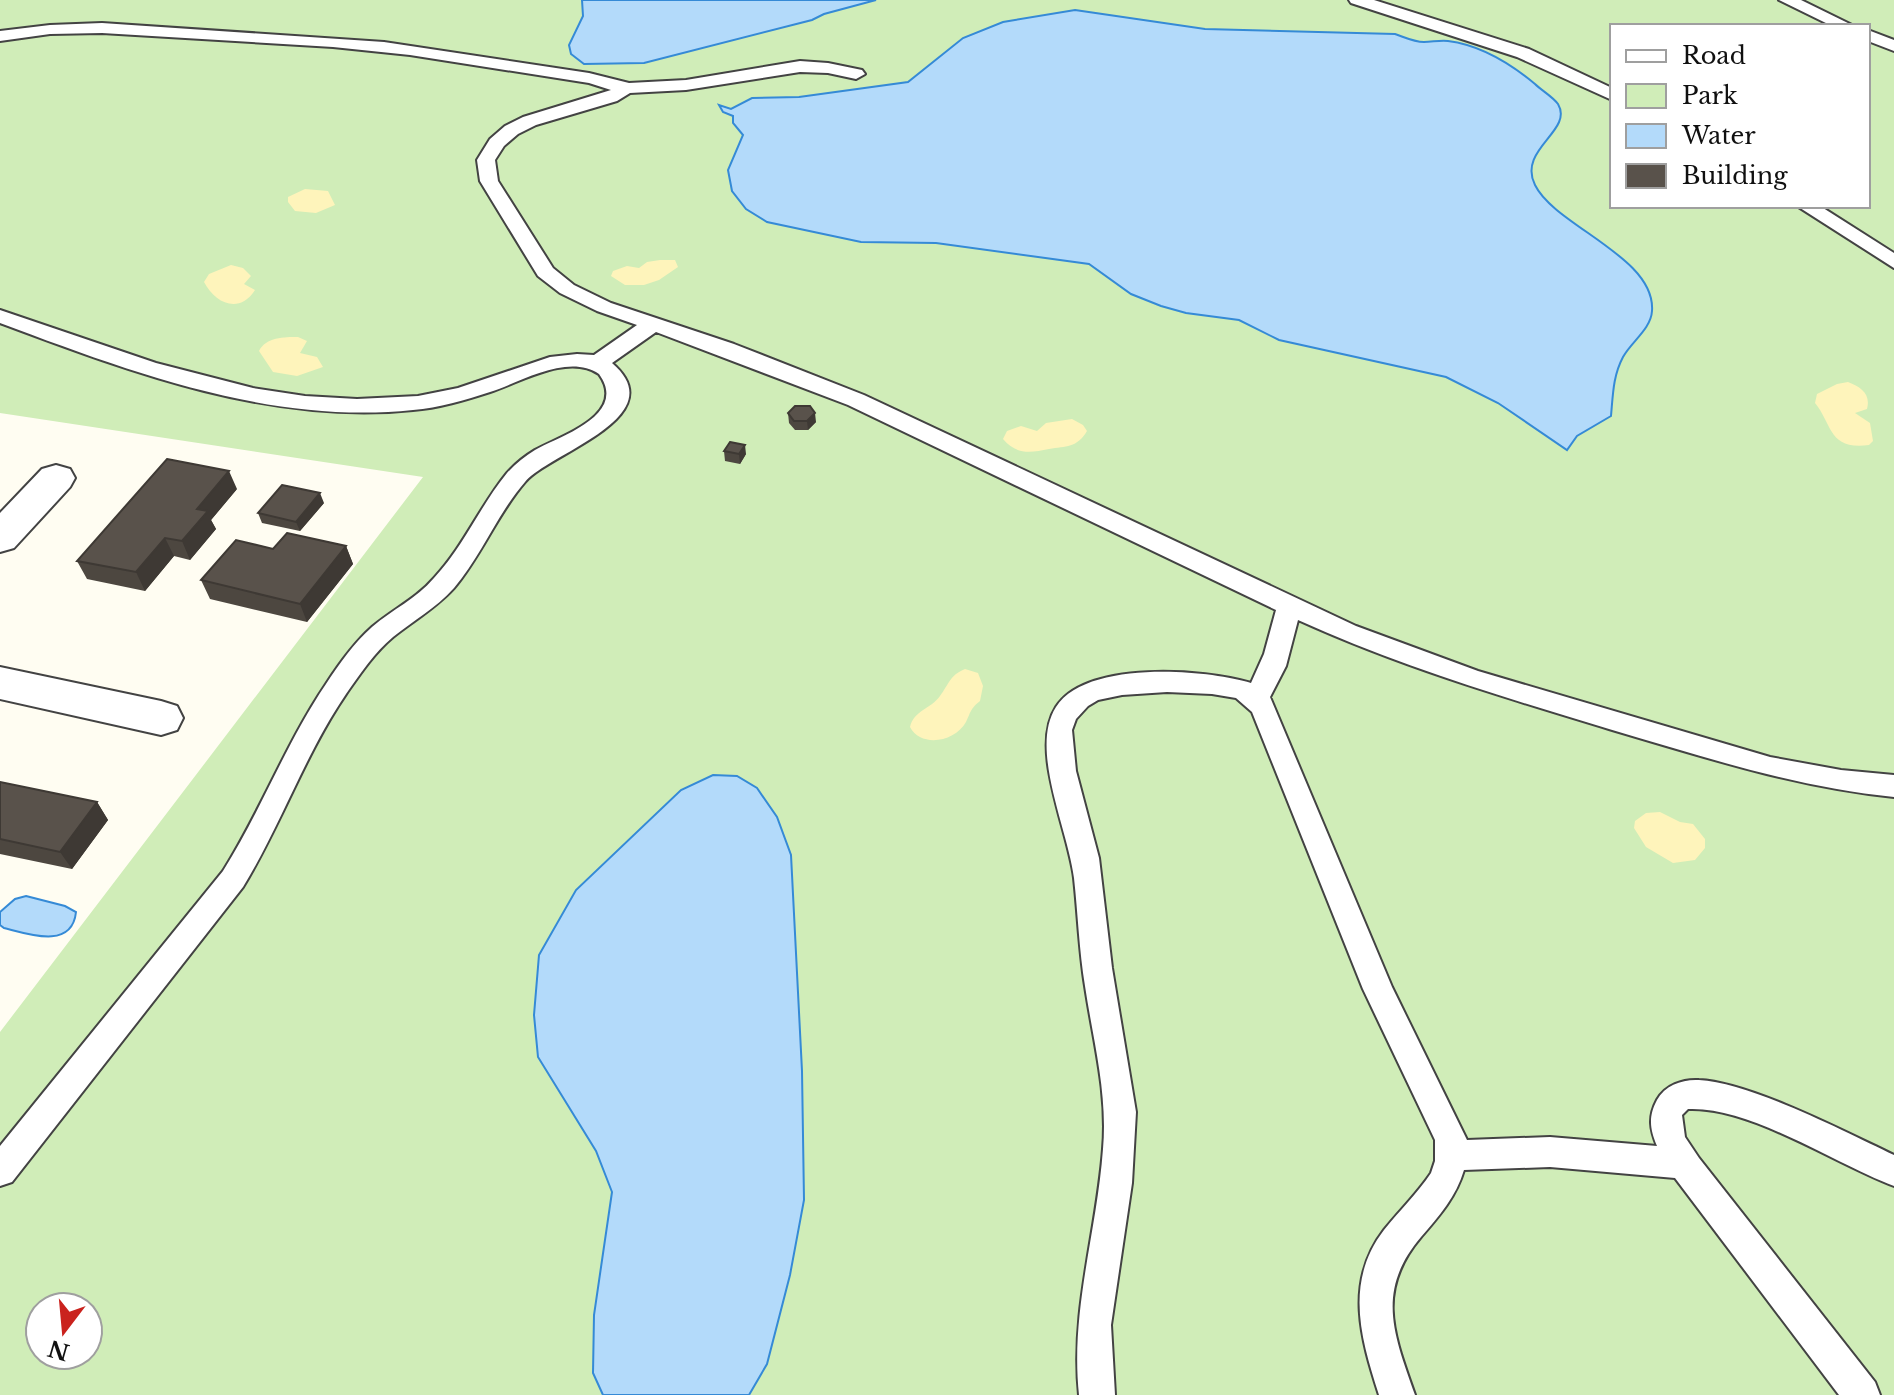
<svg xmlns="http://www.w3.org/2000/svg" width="1894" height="1395" font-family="'Libre Baskerville',serif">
<rect width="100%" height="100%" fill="#fffdf2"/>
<path fill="#d0edb8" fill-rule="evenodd" d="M0 0H1894V1395H0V1032L423 477 0 413ZM1612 26H1868V206H1612ZM40 1307H88V1355H40Z"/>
<path fill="#fef4bb" d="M305 189 328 191 335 205 316 213 295 211 288 202V197Z
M660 260H675L678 267 659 280 644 285H625L611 276 613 271 627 266 639 268 647 262Z
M231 265 243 268 251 276 244 284 255 290C239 315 215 303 204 282L209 274Z
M298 337 307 341 300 353 317 357 323 367 297 376 273 372 259 351C266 337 284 337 298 337Z
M1848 382C1861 387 1871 394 1867 409L1855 413 1870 423 1873 441 1869 445C1828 450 1833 425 1815 403L1817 394 1837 384Z
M1072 419 1083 425 1087 431C1077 448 1066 446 1049 449 1030 453 1017 455 1003 439L1007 431 1021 426 1037 431 1046 423Z
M965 669 978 673 983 686 980 701C970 709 971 712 966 722 955 742 921 748 910 727 914 710 931 709 940 696 949 684 950 675 965 669Z
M1660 812 1680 822 1693 824 1705 839V848L1695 860 1673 863 1646 847 1634 828 1635 821 1646 813Z"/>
<path fill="#b3dafa" stroke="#358ad6" stroke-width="2" d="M582 0H876L824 14 812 20 644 63 584 64 571 54 569 45 583 16Z
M1075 10 1205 29 1395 34C1404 37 1414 42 1424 42 1432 42 1440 40 1448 41 1480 45 1511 64 1535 84 1541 90 1553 97 1558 104 1574 131 1517 149 1535 185 1555 226 1656 257 1652 311 1651 329 1631 342 1623 357 1613 376 1613 394 1611 416L1577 436 1567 450 1498 403 1446 377 1279 340 1239 320 1186 313 1161 306 1131 294 1089 264 936 243 861 242 767 222 746 209 732 191 728 170 743 135 733 123V116L723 112 719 105 731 109 752 98 799 97 908 82 963 38 1003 22Z
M713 775 737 776 757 788 777 817 791 855 802 1071 804 1200 790 1275 767 1364 749 1395H603L593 1373 594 1315 612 1192 596 1151 538 1057 534 1015 539 955 576 890 681 790Z
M26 896 65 906 76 912C72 950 28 934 4 928L0 925V912L15 899Z"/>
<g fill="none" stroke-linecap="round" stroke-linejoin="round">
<defs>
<path id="lane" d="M1349 0H1374L1529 49 1612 88V100L1517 57 1351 3Z
M1779 0H1801L1854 26H1832Z
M102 23 384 42 589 73 629 83 686 80 800 61 828 63 862 70 865 74 856 79 828 73 800 72 686 90 630 93 617 101 536 125 518 134 504 146 495 160 498 181 553 268 574 285 611 303 734 344 864 395 1356 626 1478 671 1770 757 1841 770 1894 775V797C1795 787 1704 757 1609 729 1503 697 1399 666 1298 620L1286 666 1270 697 1392 987 1467 1140 1550 1137 1657 1146C1650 1129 1648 1117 1657 1100 1665 1085 1683 1079 1699 1080 1749 1082 1846 1132 1894 1155V1186C1835 1164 1750 1106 1688 1109L1682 1115 1685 1137 1699 1158 1875 1382 1880 1395H1839L1675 1178 1550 1167 1464 1170C1456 1197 1439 1216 1421 1237 1375 1291 1394 1335 1415 1395H1379C1361 1339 1344 1282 1384 1230 1399 1211 1417 1194 1431 1173L1435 1161V1140L1363 989 1252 712 1236 698 1212 694 1167 692 1122 695 1098 700 1088 706 1076 719 1072 730 1076 771 1099 858 1112 968 1136 1112 1132 1183 1111 1325 1115 1395H1079C1070 1310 1097 1232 1103 1149 1108 1093 1093 1040 1085 986 1079 950 1078 914 1074 878 1068 829 1029 749 1056 707 1086 660 1205 669 1251 683L1264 654 1276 610 848 405 656 332 612 363C675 417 549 453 525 482 497 514 482 555 454 588 435 609 414 620 393 637 374 653 360 674 346 694 305 754 281 825 243 887L12 1182 0 1186V1146L223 871C261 811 286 743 326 684 339 664 354 643 372 627 393 609 416 599 434 578 464 546 480 506 507 473 515 464 525 456 535 450 560 436 629 415 599 374 568 353 521 382 490 392 465 400 439 408 413 410 271 425 131 372 0 323V310L156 363 253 388 305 396 357 399 418 396 458 388 550 357 577 354 594 355 637 325 597 311 560 293 538 276 480 181 477 160 490 139 505 126 523 117 611 90 589 83 410 55 333 47 102 33 50 34 0 41V31L50 25Z
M1868 30 1894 40V51L1868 41Z
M1797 206H1820L1894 253V268Z"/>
<path id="street" d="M56 465 70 469 75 478 70 487 14 548 0 552V513L42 469Z
M0 667 161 701 177 706 183 718 177 730 161 735 0 699Z"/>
</defs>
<use href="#lane" stroke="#434343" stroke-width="4"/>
<use href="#street" stroke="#434343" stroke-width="4"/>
<use href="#lane" fill="#fff" fill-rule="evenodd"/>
<use href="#street" fill="#fff" fill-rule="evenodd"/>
</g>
<path fill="#4d4740" d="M788 413 816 422 808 430H795L789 423Z
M724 451 746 454 740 464 725 461Z
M237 489 211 520 216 529 190 560 174 556 145 591 87 579 77 561Z
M324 503 300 531 262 523 258 513Z
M346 546 353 564 307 622 210 599 201 580 273 549Z
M0 782 97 802 108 820 72 869 0 854Z"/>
<path fill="#3e3934" d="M815 413 816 422 808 430 807 421Z
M745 445 746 454 740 464 739 454Z
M229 471 237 489 211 520 216 529 190 560 182 541 197 509Z
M320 493 324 503 300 531 296 522Z
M165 538 174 556 145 591 136 572Z
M346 546 353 564 307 622 300 604Z
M97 802 108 820 72 869 60 852Z"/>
<path fill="#59524b" stroke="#3e3934" stroke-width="2" d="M795 406H810L815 413 807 421H794L788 413Z
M730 442 745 445 739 454 724 451Z
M167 459 229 471 197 509 208 511 182 541 165 538 136 572 77 561Z
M282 485 320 493 296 522 258 513Z
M287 533 346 546 300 604 201 580 236 540 273 549Z
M0 782 97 802 60 852 0 839Z"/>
<rect x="1610" y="24" width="260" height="184" fill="#ffffff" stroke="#9f9f9f" stroke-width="2"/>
<rect x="1626" y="50" width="40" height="12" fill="#ffffff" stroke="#9f9f9f" stroke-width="2"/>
<text x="1682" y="64" font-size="24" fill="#101010">Road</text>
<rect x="1626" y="84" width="40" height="24" fill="#d0edb8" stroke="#9f9f9f" stroke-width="2"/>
<text x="1682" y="104" font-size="24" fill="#101010">Park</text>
<rect x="1626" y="124" width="40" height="24" fill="#b3dafa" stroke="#9f9f9f" stroke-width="2"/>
<text x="1682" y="144" font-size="24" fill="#101010">Water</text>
<rect x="1626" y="164" width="40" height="24" fill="#59524b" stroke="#9f9f9f" stroke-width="2"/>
<text x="1682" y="184" font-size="24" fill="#101010">Building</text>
<g transform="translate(64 1331) rotate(196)"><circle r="38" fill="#ffffff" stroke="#9f9f9f" stroke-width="2"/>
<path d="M0-6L14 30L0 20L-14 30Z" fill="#ca221d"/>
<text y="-12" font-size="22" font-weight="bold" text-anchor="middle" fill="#101010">N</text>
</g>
</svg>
